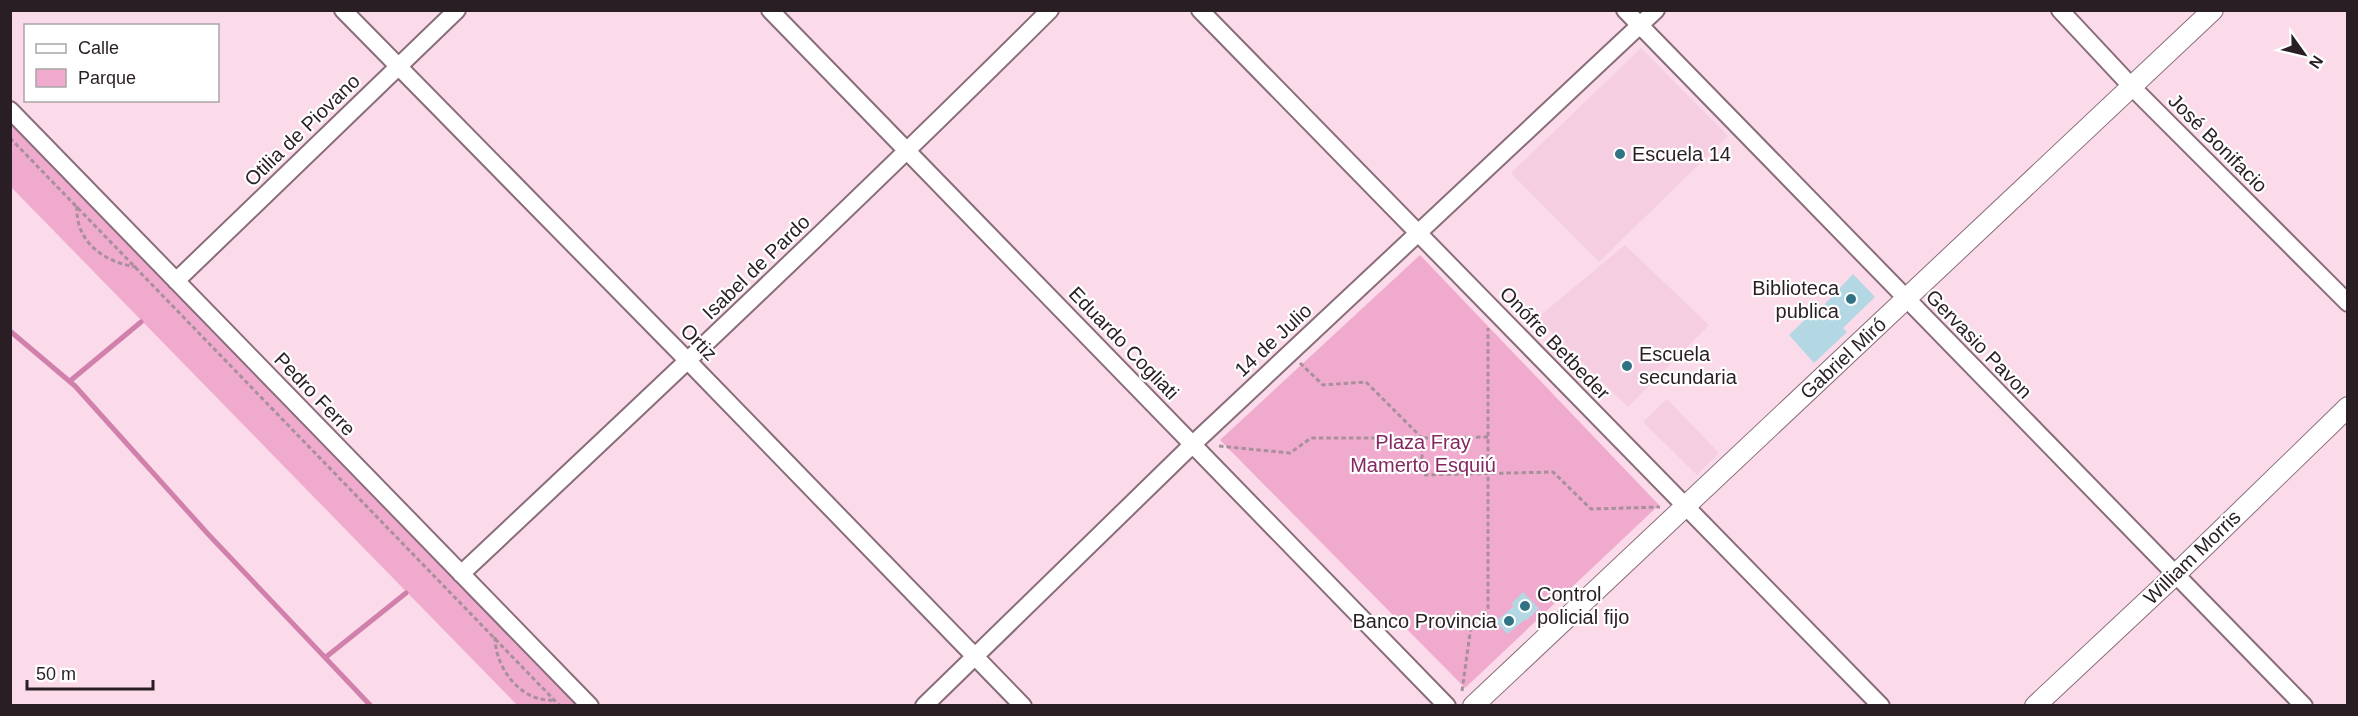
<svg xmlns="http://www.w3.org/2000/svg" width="2358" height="716" font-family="Arial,sans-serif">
<rect width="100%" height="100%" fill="#fbdbea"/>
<path fill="#f6cee2" d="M1641 48 1728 136 1599 262 1511 173Z
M1625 245 1709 325 1628 407 1537 318Z
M1667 399 1719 453 1697 475 1643 422Z"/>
<path fill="#f0aace" d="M10 124 582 705H517L11 187Z
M1420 255 1659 505 1465 688 1220 440Z"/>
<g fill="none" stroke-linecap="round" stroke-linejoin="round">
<path stroke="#d080aa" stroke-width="5" d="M10 331 75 386 208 534 371 706
M70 381 141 322
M326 657 406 593"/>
</g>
<path fill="#b3d7e3" d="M1853 274 1875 297 1843 328 1847 332 1814 363 1789 335 1820 305 1822 307Z
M1523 592 1539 608 1527 620 1526 619 1507 634 1496 621 1514 606 1511 604Z"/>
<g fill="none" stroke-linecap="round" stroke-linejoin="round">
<defs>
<path id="minor" d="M343 10 688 361 1023 706
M770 10 1447 706
M1200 10 1881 706
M1625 10 2304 706
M2060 10 2132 87 2348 303
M10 110 590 706
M176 281 457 10
M461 574C659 388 857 202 1050 10
M924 706 1193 444 1656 10"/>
<path id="tertiary" d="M1473 706 2213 10
M2035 706 2175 575 2348 407"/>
</defs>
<use href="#minor" stroke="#8a6d7b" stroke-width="20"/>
<use href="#tertiary" stroke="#8a6d7b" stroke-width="22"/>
<path stroke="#a7909b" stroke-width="3" stroke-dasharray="4.5 3" stroke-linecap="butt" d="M10 138 560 706
M77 206C75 242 104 262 136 267
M1300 363 1323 385 1366 382 1422 438
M1488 437 1422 438V475L1553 472 1591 509 1660 507
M1219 446 1290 453 1311 438H1422
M495 637C495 668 521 703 555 700
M1462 691 1471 626 1488 609V328"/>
<use href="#minor" stroke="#fff" stroke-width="16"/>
<use href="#tertiary" stroke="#fff" stroke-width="20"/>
</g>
<g fill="#317285" stroke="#fff" stroke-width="2">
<circle cx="1620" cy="154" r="6"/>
<circle cx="1851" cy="299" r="6"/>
<circle cx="1627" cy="366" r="6"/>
<circle cx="1525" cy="606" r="6"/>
<circle cx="1509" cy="621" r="6"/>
</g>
<g text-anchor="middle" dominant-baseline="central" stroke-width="4.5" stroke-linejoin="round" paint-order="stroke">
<g font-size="20" fill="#291e24" stroke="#fff">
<text transform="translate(302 130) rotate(-44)">Otilia de Piovano</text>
<text transform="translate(2218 143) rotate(45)">José Bonifacio</text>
<text transform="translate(756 267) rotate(-44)">Isabel de Pardo</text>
<text transform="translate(1273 340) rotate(-43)">14 de Julio</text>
<text transform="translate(699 342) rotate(46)">Ortiz</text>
<text transform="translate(1124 343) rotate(46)">Eduardo Cogliati</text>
<text transform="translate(1555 343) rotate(46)">Onófre Betbeder</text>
<text transform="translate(1979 344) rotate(46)">Gervasio Pavon</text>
<text transform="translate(1843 358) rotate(-43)">Gabriel Miró</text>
<text transform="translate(315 394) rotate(46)">Pedro Ferre</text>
<text transform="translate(2192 557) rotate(-44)">William Morris</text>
</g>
<g font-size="20" fill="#291e24" stroke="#fff" text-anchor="start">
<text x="1632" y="154">Escuela 14</text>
<text x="1839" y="288" text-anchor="end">Biblioteca<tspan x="1839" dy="23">publica</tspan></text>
<text x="1639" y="354">Escuela<tspan x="1639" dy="23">secundaria</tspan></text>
<text x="1537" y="594">Control<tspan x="1537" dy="23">policial fijo</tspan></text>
<text x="1497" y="621" text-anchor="end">Banco Provincia</text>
</g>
<g font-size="20" fill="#84265f" stroke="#fff">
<text x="1423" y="442">Plaza Fray<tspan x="1423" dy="23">Mamerto Esquiú</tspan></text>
</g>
</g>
<rect width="2358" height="716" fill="none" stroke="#291e24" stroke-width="24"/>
<rect x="24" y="24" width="195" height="78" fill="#ffffff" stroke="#a9a5a7" stroke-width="1.5"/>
<rect x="36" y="44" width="30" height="9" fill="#ffffff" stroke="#a9a5a7" stroke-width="1.5"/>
<text x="78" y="54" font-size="18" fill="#291e24">Calle</text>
<rect x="36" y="69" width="30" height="18" fill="#f0aace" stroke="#a9a5a7" stroke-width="1.5"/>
<text x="78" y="84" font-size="18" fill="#291e24">Parque</text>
<g transform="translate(2304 54) rotate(124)" stroke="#ffffff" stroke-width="4.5" paint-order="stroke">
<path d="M0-4.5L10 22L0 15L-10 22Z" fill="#291e24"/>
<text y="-9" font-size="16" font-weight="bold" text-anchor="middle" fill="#291e24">N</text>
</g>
<path d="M27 680v9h126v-9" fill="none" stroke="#291e24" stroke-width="3"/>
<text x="36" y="680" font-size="18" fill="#291e24" stroke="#ffffff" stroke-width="4.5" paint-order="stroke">50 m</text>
</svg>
